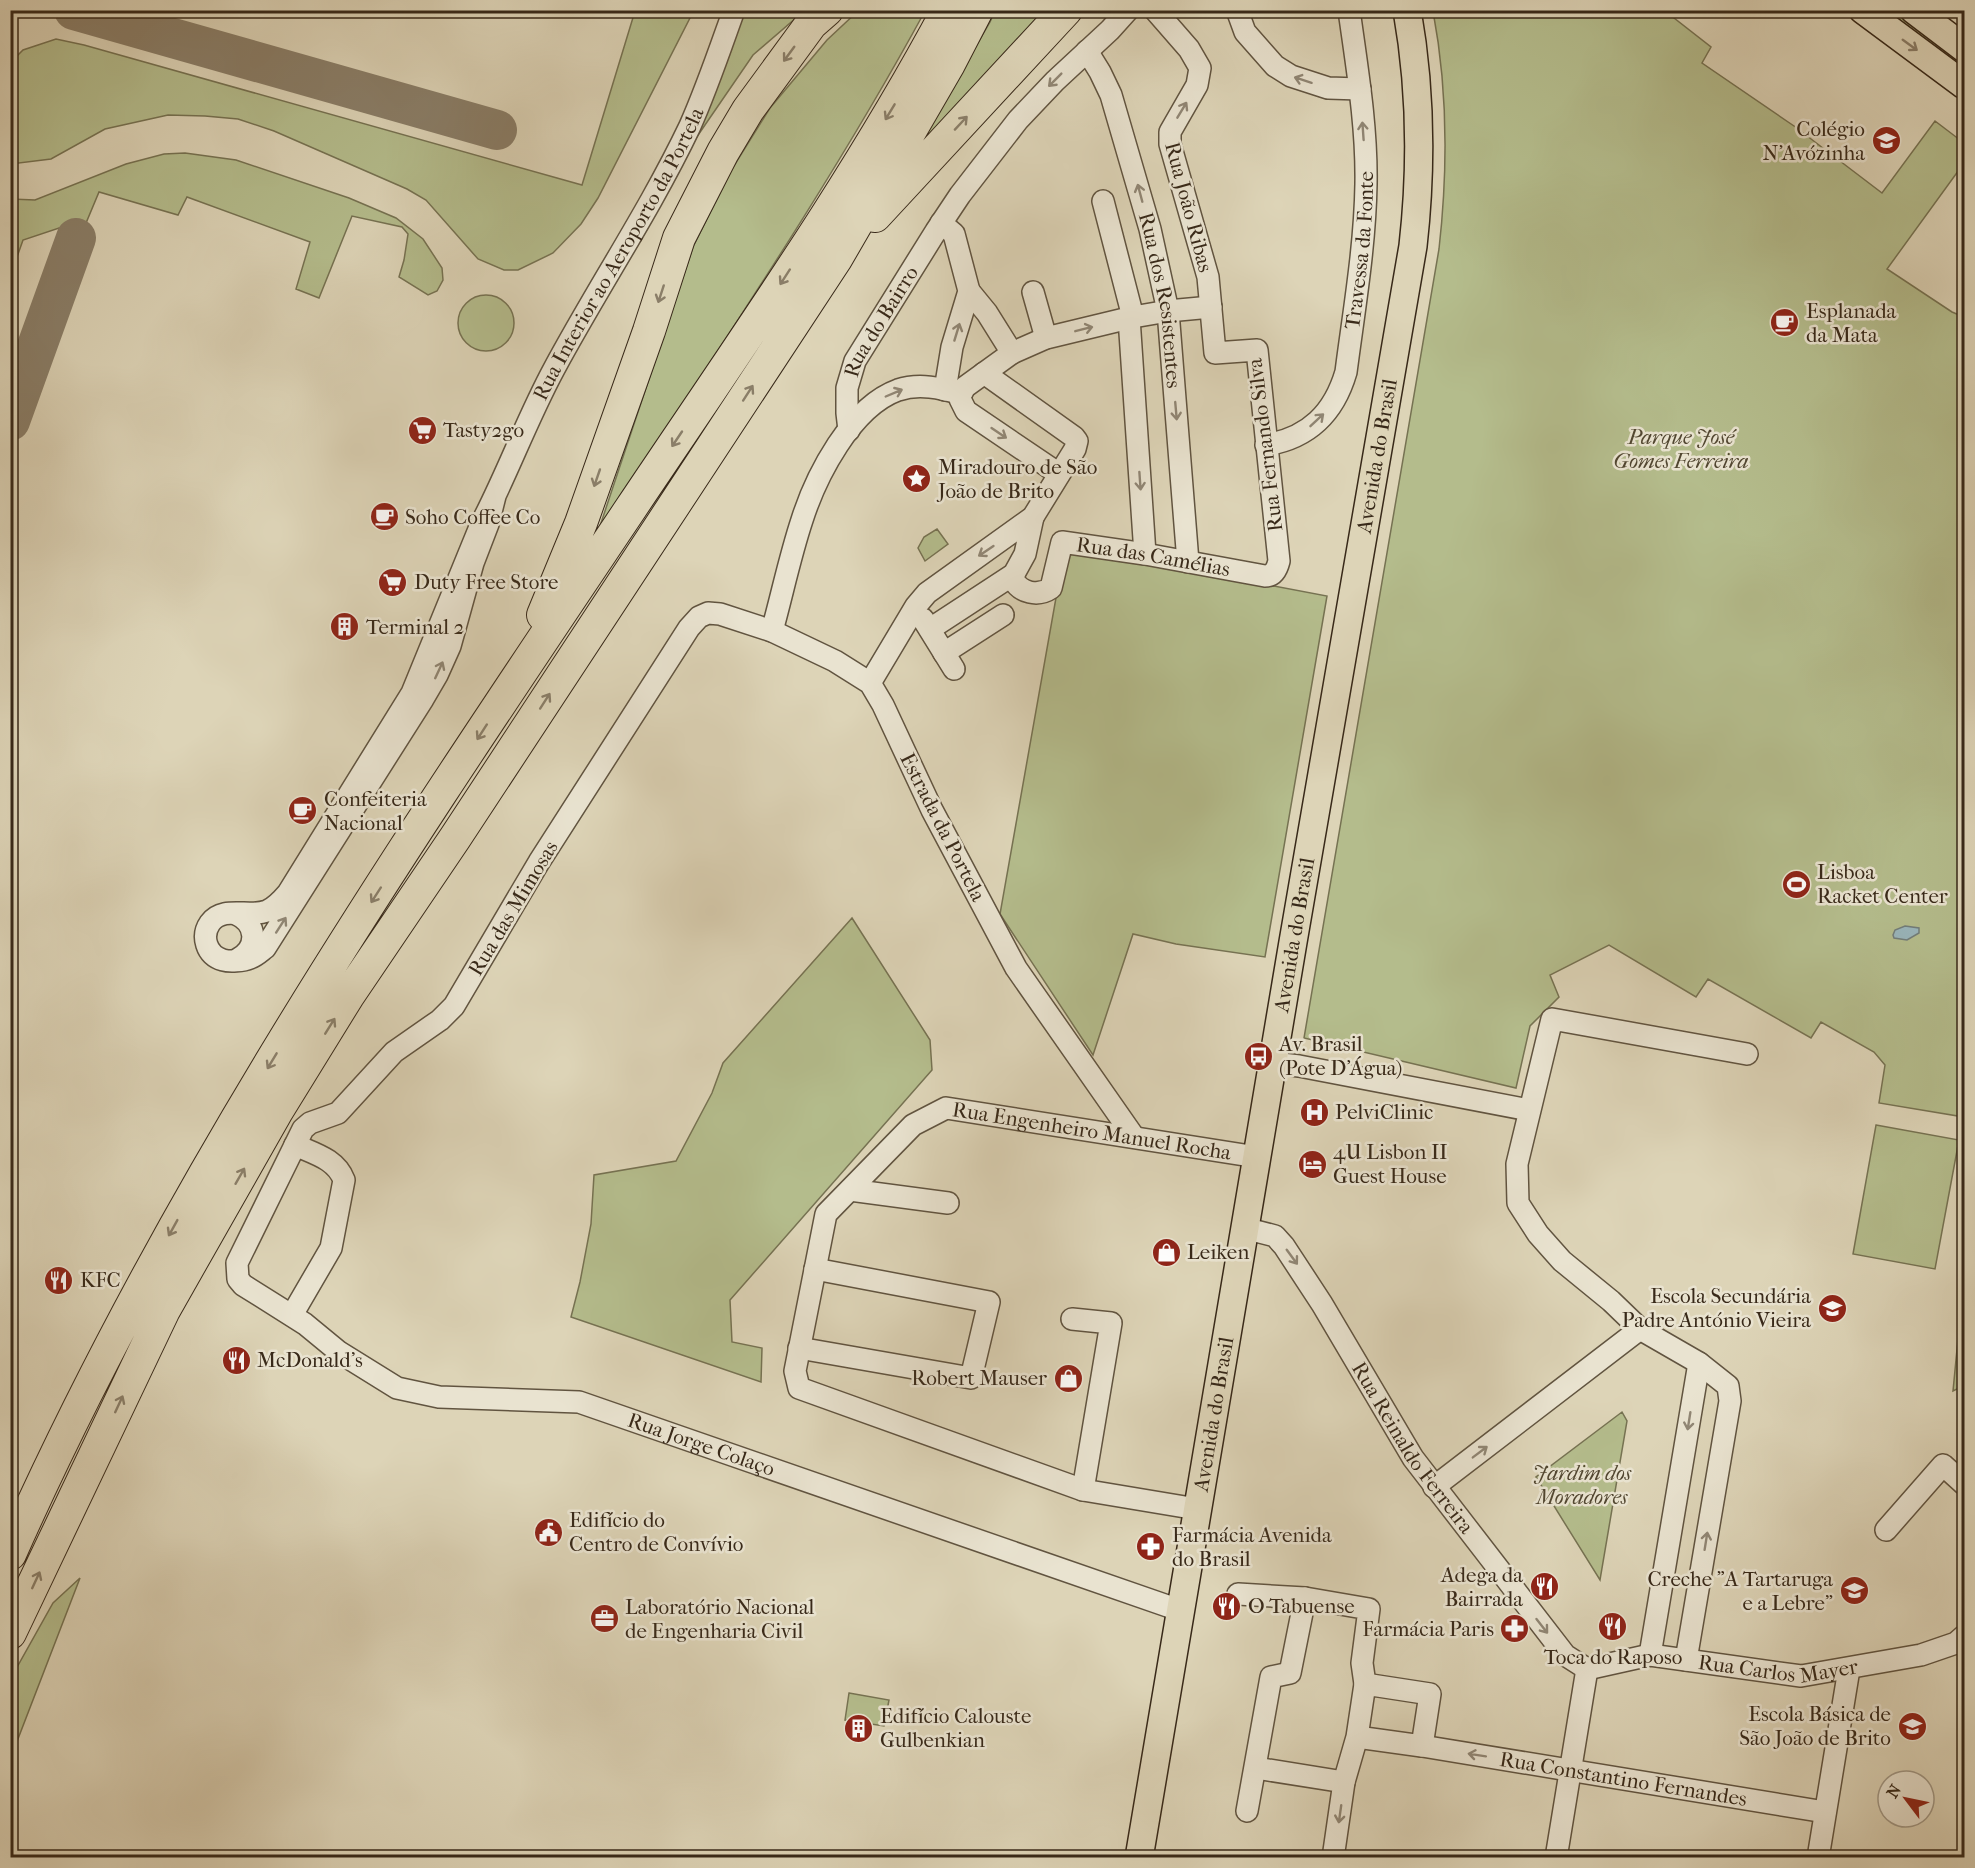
<svg xmlns="http://www.w3.org/2000/svg" width="1975" height="1868" font-family="'IM FELL French Canon',serif">
<rect width="100%" height="100%" fill="#ddd4b7"/>
<filter id="stains"><feTurbulence type="fractalNoise" baseFrequency=".00333" numOctaves="4"/><feColorMatrix values="0 0 0 0 .2 0 0 0 0 .09 0 0 0 0 .02 0 0 0 .5 -.17"/></filter>
<radialGradient id="worn" r=".72"><stop offset=".6" stop-color="#630" stop-opacity="0"/><stop offset="1" stop-color="#630" stop-opacity=".3"/></radialGradient>
<path fill="#b4bc8c" stroke="#767252" stroke-width="1.5" d="M635 11 693 10V12L598 198 581 224 553 253 518 270H504L478 259 426 200 407 189 274 131 238 119 205 116 168 115 105 129 51 159 11 164V62L23 50 56 39 84 45 582 185Z
M743 11H804L753 55 694 141Z
M858 11H925C826 193 708 364 596 538L693 247 732 169 770 108 827 40Z
M995 11H1048L918 147 990 22Z
M1433 11H1665L1711 47 1702 63 1794 126 1882 193 1935 121 1964 143V163L1887 269 1952 312 1964 317V1117L1879 1103 1885 1065 1874 1052 1821 1022 1811 1038 1708 979 1696 997 1609 945 1550 975 1559 997 1530 1026 1516 1088 1304 1038 1439 249C1448 169 1448 90 1433 11Z
M1881 11H1896L1964 61V72Z
M185 153 236 160 349 198 396 218 423 239 442 268 443 280 437 291 428 295 399 277 404 260 408 234 402 227 352 216 319 298 296 289 310 242 187 197 178 215 99 192 81 235 59 228 23 240 11 274V199L35 200 126 164 164 154Z
M458 323a28 28 0 1 1 56 0a28 28 0 1 1-56 0Z
M937 529 948 544 925 561 918 548 924 537Z
M1065 547 1327 596 1265 957 1176 944 1133 934 1093 1055 1000 914Z
M852 918 930 1040 932 1070 730 1300 732 1342 762 1348 761 1382 571 1317 580 1282 591 1224 594 1175 676 1161 712 1093 723 1063Z
M1876 1125 1959 1140 1935 1269 1853 1254Z
M1964 1283V1366L1961 1387 1953 1391 1963 1287Z
M1622 1412 1627 1421 1600 1580 1536 1477Z
M80 1578 11 1757V1759V1678L53 1603Z
M849 1693 889 1700 884 1726 845 1720Z"/>
<path fill="#99b5bb" stroke="#727d7a" stroke-width="1.5" d="M1905 926 1919 928V933L1907 940 1894 938 1893 935 1895 930Z"/>
<g fill="none" stroke-linecap="round" stroke-linejoin="round">
<path stroke="#8a7e68" stroke-width="40" d="M74 10 497 130
M10 421 76 238"/>
<defs>
<g id="minor">
<path d="M1237 10 1245 32 1275 66 1291 76 1328 88 1360 89"/>
<path id="s1" d="M1087 51 1100 72 1111 95 1150 229 1168 311 1188 562"/>
<path d="M1103 201 1133 317"/>
<path d="M941 223 954 234 969 291 952 347 945 390"/>
<path d="M969 291 987 313 1012 353"/>
<path d="M1033 292 1046 338"/>
<path d="M1129 318 1145 554"/>
<path d="M961 394 965 387 1012 353 1046 338 1133 317 1168 311 1211 307"/>
<path d="M961 394 960 399 966 411 1059 474"/>
<path id="s2" d="M849 430 847 413V388L855 361 936 231 960 195 1018 120 1055 81 1110 30 1128 10"/>
<path id="s3" d="M1266 445C1309 438 1334 413 1346 372 1354 310 1365 247 1366 184 1367 126 1357 68 1349 10"/>
<path id="s4" d="M495 496 488 524 473 563 450 646 437 675 423 699 265 948C261 951 256 956 250 958 243 961 230 962 223 960 206 955 201 936 210 923 223 905 249 918 267 911 276 907 282 900 288 893L412 693 482 522C508 472 527 419 554 369 598 287 650 210 690 126 707 88 720 49 734 10"/>
<path id="s5" d="M1014 574 1013 579C1020 593 1038 597 1051 588L1062 542 1145 554 1265 576C1274 576 1277 569 1279 561L1257 350 1215 353 1208 277 1170 144V132L1197 85 1200 68 1189 49 1155 10"/>
<path d="M923 619 954 669"/>
<path d="M930 629 1014 574 1025 554 1033 517"/>
<path d="M772 631C782 595 790 556 802 520 816 476 851 407 898 390 919 383 941 388 961 394"/>
<path d="M944 653 1003 615"/>
<path d="M870 683 916 606 927 593 1033 517 1075 449 1077 441 1074 437 984 373"/>
<path d="M236 914C257 923 259 948 238 959"/>
<path d="M1273 1063 1299 1066 1529 1110"/>
<path id="s6" d="M1134 1137 1016 968 932 810 883 705 870 683 835 661 772 631 720 614 708 613 699 617 689 628 539 862 454 1006 440 1020 394 1052 338 1113 310 1123 303 1129 237 1263 238 1279 243 1285 305 1324 339 1352 397 1388 439 1397 579 1402 1179 1610"/>
<path d="M850 1190 948 1203"/>
<path id="s7" d="M1244 1228 1275 1236 1284 1246 1322 1304 1413 1458 1565 1655 1587 1669"/>
<path d="M292 1315 331 1248 344 1180C336 1159 315 1154 295 1145"/>
<path d="M1072 1319 1111 1323 1083 1490"/>
<path d="M799 1348 971 1378 989 1302 815 1269"/>
<path d="M1434 1487 1640 1329"/>
<path id="s8" d="M1197 1509 1083 1490 799 1388 795 1371 826 1214 913 1125 946 1108 1257 1157"/>
<path d="M1886 1530 1943 1465 1964 1484"/>
<path d="M1238 1594 1305 1598 1369 1609 1362 1663 1365 1684"/>
<path d="M1650 1655 1699 1363"/>
<path d="M1686 1660 1730 1401 1728 1386 1699 1363 1640 1329 1611 1301 1562 1261 1538 1234 1518 1203 1517 1164 1552 1019 1747 1054"/>
<path id="s9" d="M1587 1669 1650 1655 1801 1676 1921 1655 1956 1643 1964 1636"/>
<path id="s10" d="M1422 1746 1825 1812"/>
<path d="M1256 1768 1344 1782"/>
<path d="M1247 1811 1271 1677 1290 1673 1305 1598"/>
<path d="M1333 1858 1344 1782 1357 1737 1365 1684 1430 1694 1422 1746 1357 1737"/>
<path d="M1556 1858 1587 1669"/>
<path d="M1818 1858 1849 1669"/>
</g>
<g id="major">
<path d="M1863 10 1964 85"/>
<path d="M1914 10 1964 48"/>
<path id="s11" d="M1139 1858 1293 942 1413 246C1422 166 1421 89 1407 10"/>
</g>
<path id="highway" d="M875 216 1066 10
M543 615 581 523 649 331 679 238 723 152 748 110 811 24 827 10
M10 1554C175 1182 405 845 631 508 740 345 855 184 948 10
M10 1633 164 1310 277 1111 348 996 455 838 836 259 949 64 977 10"/>
</defs>
<use href="#minor" stroke="#615440" stroke-width="24"/>
<use href="#major" stroke="#382919" stroke-width="30"/>
<use href="#highway" stroke="#382919" stroke-width="34"/>
<use href="#minor" stroke="#e9e3d0" stroke-width="21"/>
<use href="#major" stroke="#ddd4b7" stroke-width="27"/>
<use href="#highway" stroke="#ddd4b7" stroke-width="32"/>
</g>
<defs><path id="oneway-shaft" d="M-6 0H5M1.5-3L5.5 0L1.5 3" fill="none" stroke-width="1.6" stroke-linecap="round" stroke-linejoin="round" transform="scale(1.5)"/></defs>
<g stroke="#8a7e68">
<use href="#oneway-shaft" transform="translate(1910 45) rotate(36)"/>
<use href="#oneway-shaft" transform="translate(789 54) rotate(126)"/>
<use href="#oneway-shaft" transform="translate(890 112) rotate(121)"/>
<use href="#oneway-shaft" transform="translate(961 123) rotate(-47)"/>
<use href="#oneway-shaft" transform="translate(785 277) rotate(123)"/>
<use href="#oneway-shaft" transform="translate(661 294) rotate(108)"/>
<use href="#oneway-shaft" transform="translate(748 393) rotate(-57)"/>
<use href="#oneway-shaft" transform="translate(677 439) rotate(124)"/>
<use href="#oneway-shaft" transform="translate(597 478) rotate(109)"/>
<use href="#oneway-shaft" transform="translate(545 701) rotate(-57)"/>
<use href="#oneway-shaft" transform="translate(482 732) rotate(123)"/>
<use href="#oneway-shaft" transform="translate(376 895) rotate(123)"/>
<use href="#oneway-shaft" transform="translate(330 1026) rotate(-58)"/>
<use href="#oneway-shaft" transform="translate(272 1061) rotate(121)"/>
<use href="#oneway-shaft" transform="translate(240 1176) rotate(-60)"/>
<use href="#oneway-shaft" transform="translate(173 1228) rotate(119)"/>
<use href="#oneway-shaft" transform="translate(119 1404) rotate(-65)"/>
<use href="#oneway-shaft" transform="translate(36 1580) rotate(-65)"/>
</g>
<g stroke="#908674">
<use href="#oneway-shaft" transform="translate(1055 80) rotate(135)"/>
<use href="#oneway-shaft" transform="translate(1303 80) rotate(-162)"/>
<use href="#oneway-shaft" transform="translate(1182 110) rotate(-59)"/>
<use href="#oneway-shaft" transform="translate(1363 131) rotate(-94)"/>
<use href="#oneway-shaft" transform="translate(1140 193) rotate(-105)"/>
<use href="#oneway-shaft" transform="translate(1084 329) rotate(-14)"/>
<use href="#oneway-shaft" transform="translate(957 332) rotate(-73)"/>
<use href="#oneway-shaft" transform="translate(894 393) rotate(-23)"/>
<use href="#oneway-shaft" transform="translate(1176 411) rotate(85)"/>
<use href="#oneway-shaft" transform="translate(1317 420) rotate(-43)"/>
<use href="#oneway-shaft" transform="translate(999 433) rotate(34)"/>
<use href="#oneway-shaft" transform="translate(1140 481) rotate(86)"/>
<use href="#oneway-shaft" transform="translate(986 551) rotate(146)"/>
<use href="#oneway-shaft" transform="translate(439 670) rotate(-65)"/>
<use href="#oneway-shaft" transform="translate(281 925) rotate(-57)"/>
<use href="#oneway-shaft" transform="translate(1292 1257) rotate(54)"/>
<use href="#oneway-shaft" transform="translate(1689 1421) rotate(99)"/>
<use href="#oneway-shaft" transform="translate(1480 1452) rotate(-37)"/>
<use href="#oneway-shaft" transform="translate(1706 1541) rotate(-81)"/>
<use href="#oneway-shaft" transform="translate(1542 1626) rotate(52)"/>
<use href="#oneway-shaft" transform="translate(1477 1755) rotate(-171)"/>
<use href="#oneway-shaft" transform="translate(1340 1814) rotate(98)"/>
</g>
<defs>
<symbol id="school-disc" viewBox="-11 -11 22 22"><circle r="9.5" fill="#8f2418" stroke="#e9e3d0"/><path d="M0-5L7-2L0 1L-7-2ZM-4 1L0 2.5L4 1V4Q0 6-4 4Z" fill="#fff"/></symbol>
<symbol id="cafe-disc" viewBox="-11 -11 22 22"><circle r="9.5" fill="#8f2418" stroke="#e9e3d0"/><path d="M-5.5-4.5H6V0H3Q3 3.5 0 3.5H-2.5Q-5.5 3.5-5.5 0ZM3-3.2v2h1.7v-2ZM-6 4.5H4V6H-6Z" fill="#fff"/></symbol>
<symbol id="supermarket-disc" viewBox="-11 -11 22 22"><circle r="9.5" fill="#8f2418" stroke="#e9e3d0"/><path d="M-6-5.5h2.5l.6 2H6L4.5 2H-2.5L-4.4-4H-6ZM-1.5 3.2a1.3 1.3 0 1 0 .1 0ZM3 3.2a1.3 1.3 0 1 0 .1 0Z" fill="#fff"/></symbol>
<symbol id="sight-disc" viewBox="-11 -11 22 22"><circle r="9.5" fill="#8f2418" stroke="#e9e3d0"/><path d="M0-6L1.8-2.2L6-1.7L2.9 1.2L3.7 5.4L0 3.3L-3.7 5.4L-2.9 1.2L-6-1.7L-1.8-2.2Z" fill="#fff"/></symbol>
<symbol id="building-disc" viewBox="-11 -11 22 22"><circle r="9.5" fill="#8f2418" stroke="#e9e3d0"/><path d="M-4-6H4V6H1V3H-1V6H-4ZM-2.5-4.3h1.7v1.8h-1.7ZM.8-4.3h1.7v1.8H.8ZM-2.5-1h1.7V.8h-1.7ZM.8-1h1.7V.8H.8Z" fill="#fff"/></symbol>
<symbol id="stadium-disc" viewBox="-11 -11 22 22"><circle r="9.5" fill="#8f2418" stroke="#e9e3d0"/><path d="M0-5a6.5 5 0 1 0 0 10a6.5 5 0 1 0 0-10ZM-3.5-1.8h7v3.6h-7Z" fill="#fff"/></symbol>
<symbol id="bus-disc" viewBox="-11 -11 22 22"><circle r="9.5" fill="#8f2418" stroke="#e9e3d0"/><path d="M-5-6H5V4H4V6H2V4H-2V6H-4V4H-5ZM-3.5-4V0h7V-4ZM-3.5 1.2v1.5H-2V1.2ZM2 1.2v1.5H3.5V1.2Z" fill="#fff"/></symbol>
<symbol id="hospital-disc" viewBox="-11 -11 22 22"><circle r="9.5" fill="#8f2418" stroke="#e9e3d0"/><path d="M-5-5h3v3.5h4V-5h3V5h-3V1.5h-4V5h-3Z" fill="#fff"/></symbol>
<symbol id="hotel-disc" viewBox="-11 -11 22 22"><circle r="9.5" fill="#8f2418" stroke="#e9e3d0"/><path d="M-6-4.5h1.5V1H6V5H4.5V3h-9V5H-6ZM-4 0a1.8 1.8 0 1 1 3.6 0ZM.5 0V-2.5h3Q6-2.5 6 0Z" fill="#fff"/></symbol>
<symbol id="shop-disc" viewBox="-11 -11 22 22"><circle r="9.5" fill="#8f2418" stroke="#e9e3d0"/><path d="M-5-2.5h2.3a2.7 3.5 0 0 1 5.4 0H5L5.5 6h-11ZM-1.5-2.5h3a1.5 2.3 0 0 0-3 0Z" fill="#fff"/></symbol>
<symbol id="restaurant-disc" viewBox="-11 -11 22 22"><circle r="9.5" fill="#8f2418" stroke="#e9e3d0"/><path d="M-5-6h1v4h1v-4h1v4h1v-4h1v5L-1.5 .5V6h-2V.5L-5-1ZM5-6V6H3V1.5H1.5Q1.5-4 5-6Z" fill="#fff"/></symbol>
<symbol id="civic-disc" viewBox="-11 -11 22 22"><circle r="9.5" fill="#8f2418" stroke="#e9e3d0"/><path d="M-.6-6.5H3V-4.5H.6V-3L4-1V1h2V6H-6V1h2V-1L-.6-3ZM-1.2 2.5V6h2.4V2.5Z" fill="#fff"/></symbol>
<symbol id="pharmacy-disc" viewBox="-11 -11 22 22"><circle r="9.5" fill="#8f2418" stroke="#e9e3d0"/><path d="M-2-6h4v4h4v4h-4v4h-4v-4h-4v-4h4Z" fill="#fff"/></symbol>
<symbol id="office-disc" viewBox="-11 -11 22 22"><circle r="9.5" fill="#8f2418" stroke="#e9e3d0"/><path d="M-6-3h4V-5.5h4V-3h4V5H-6ZM-1-4.5V-3h2v-1.5ZM-6 0V1H6V0Z" fill="#fff"/></symbol>
</defs>
<g fill-rule="evenodd">
<use href="#school-disc" x="1870" y="124" width="33" height="33"/>
<use href="#cafe-disc" x="1768" y="306" width="33" height="33"/>
<use href="#supermarket-disc" x="406" y="414" width="33" height="33"/>
<use href="#sight-disc" x="900" y="462" width="33" height="33"/>
<use href="#cafe-disc" x="368" y="500" width="33" height="33"/>
<use href="#supermarket-disc" x="376" y="566" width="33" height="33"/>
<use href="#building-disc" x="328" y="610" width="33" height="33"/>
<use href="#cafe-disc" x="286" y="794" width="33" height="33"/>
<use href="#stadium-disc" x="1780" y="868" width="33" height="33"/>
<use href="#bus-disc" x="1242" y="1040" width="33" height="33"/>
<use href="#hospital-disc" x="1298" y="1096" width="33" height="33"/>
<use href="#hotel-disc" x="1296" y="1148" width="33" height="33"/>
<use href="#shop-disc" x="1150" y="1236" width="33" height="33"/>
<use href="#restaurant-disc" x="42" y="1264" width="33" height="33"/>
<use href="#school-disc" x="1816" y="1292" width="33" height="33"/>
<use href="#restaurant-disc" x="220" y="1344" width="33" height="33"/>
<use href="#shop-disc" x="1052" y="1362" width="33" height="33"/>
<use href="#civic-disc" x="532" y="1516" width="33" height="33"/>
<use href="#pharmacy-disc" x="1134" y="1530" width="33" height="33"/>
<use href="#restaurant-disc" x="1528" y="1570" width="33" height="33"/>
<use href="#school-disc" x="1838" y="1574" width="33" height="33"/>
<use href="#restaurant-disc" x="1210" y="1590" width="33" height="33"/>
<use href="#office-disc" x="588" y="1602" width="33" height="33"/>
<use href="#restaurant-disc" x="1596" y="1610" width="33" height="33"/>
<use href="#pharmacy-disc" x="1498" y="1612" width="33" height="33"/>
<use href="#school-disc" x="1896" y="1710" width="33" height="33"/>
<use href="#building-disc" x="842" y="1712" width="33" height="33"/>
</g>
<g text-anchor="middle" dominant-baseline="central" stroke-width="5" stroke-linejoin="round" paint-order="stroke">
<g font-size="21" fill="#382919" stroke="#e9e3d0" text-anchor="start">
<text x="1865" y="129" text-anchor="end">Colégio<tspan x="1865" dy="24">N'Avózinha</tspan></text>
<text x="1806" y="311">Esplanada<tspan x="1806" dy="24">da Mata</tspan></text>
<text x="443" y="430">Tasty2go</text>
<text x="938" y="467">Miradouro de São<tspan x="938" dy="24">João de Brito</tspan></text>
<text x="405" y="517">Soho Coffee Co</text>
<text x="414" y="582">Duty Free Store</text>
<text x="366" y="627">Terminal 2</text>
<text x="324" y="799">Confeiteria<tspan x="324" dy="24">Nacional</tspan></text>
<text x="1817" y="872">Lisboa<tspan x="1817" dy="24">Racket Center</tspan></text>
<text x="1279" y="1044">Av. Brasil<tspan x="1279" dy="24">(Pote D'Água)</tspan></text>
<text x="1335" y="1112">PelviClinic</text>
<text x="1333" y="1152">4U Lisbon II<tspan x="1333" dy="24">Guest House</tspan></text>
<text x="1187" y="1252">Leiken</text>
<text x="80" y="1280">KFC</text>
<text x="1811" y="1296" text-anchor="end">Escola Secundária<tspan x="1811" dy="24">Padre António Vieira</tspan></text>
<text x="257" y="1360">McDonald's</text>
<text x="1047" y="1378" text-anchor="end">Robert Mauser</text>
<text x="569" y="1520">Edifício do<tspan x="569" dy="24">Centro de Convívio</tspan></text>
<text x="1172" y="1535">Farmácia Avenida<tspan x="1172" dy="24">do Brasil</tspan></text>
<text x="1523" y="1575" text-anchor="end">Adega da<tspan x="1523" dy="24">Bairrada</tspan></text>
<text x="1833" y="1579" text-anchor="end">Creche "A Tartaruga<tspan x="1833" dy="24">e a Lebre"</tspan></text>
<text x="1248" y="1606">O Tabuense</text>
<text x="625" y="1607">Laboratório Nacional<tspan x="625" dy="24">de Engenharia Civil</tspan></text>
<text x="1494" y="1629" text-anchor="end">Farmácia Paris</text>
<text x="1613" y="1657" text-anchor="middle">Toca do Raposo</text>
<text x="1891" y="1714" text-anchor="end">Escola Básica de<tspan x="1891" dy="24">São João de Brito</tspan></text>
<text x="880" y="1716">Edifício Calouste<tspan x="880" dy="24">Gulbenkian</tspan></text>
</g>
<g font-size="21" fill="#382919" stroke="#e9e3d0">
<text transform="translate(1189 207) rotate(75)">Rua João Ribas</text>
<text stroke="none"><textPath href="#s3" startOffset="238">Travessa da Fonte</textPath></text>
<text stroke="none"><textPath href="#s4" startOffset="1412">Rua Interior ao Aeroporto da Portela</textPath></text>
<text stroke="none"><textPath href="#s1" startOffset="262">Rua dos Resistentes</textPath></text>
<text stroke="none"><textPath href="#s2" startOffset="117">Rua do Bairro</textPath></text>
<text transform="translate(1265 445) rotate(-97)">Rua Fernando Silva</text>
<text stroke="none"><textPath href="#s11" startOffset="1422">Avenida do Brasil</textPath></text>
<text stroke="none"><textPath href="#s5" startOffset="189">Rua das Camélias</textPath></text>
<text transform="translate(943 827) rotate(63)">Estrada da Portela</text>
<text transform="translate(513 908) rotate(-59)">Rua das Mimosas</text>
<text stroke="none"><textPath href="#s11" startOffset="936">Avenida do Brasil</textPath></text>
<text stroke="none"><textPath href="#s8" startOffset="904">Rua Engenheiro Manuel Rocha</textPath></text>
<text stroke="none"><textPath href="#s11" startOffset="450">Avenida do Brasil</textPath></text>
<text stroke="none"><textPath href="#s6" startOffset="2043">Rua Jorge Colaço</textPath></text>
<text stroke="none"><textPath href="#s7" startOffset="285">Rua Reinaldo Ferreira</textPath></text>
<text stroke="none"><textPath href="#s9" startOffset="194">Rua Carlos Mayer</textPath></text>
<text stroke="none"><textPath href="#s10" startOffset="204">Rua Constantino Fernandes</textPath></text>
</g>
<g font-size="21" font-style="italic" fill="#514630" stroke="#e9e3d0">
<text x="1681" y="437">Parque José<tspan x="1681" dy="24">Gomes Ferreira</tspan></text>
<text x="1582" y="1473">Jardim dos<tspan x="1582" dy="24">Moradores</tspan></text>
</g>
</g>
<rect width="1975" height="1868" fill="none" stroke="#ddd4b7" stroke-width="36"/>
<rect x="12" y="12" width="1951" height="1844" fill="none" stroke="#382919" stroke-width="3"/>
<rect x="18" y="18" width="1939" height="1832" fill="none" stroke="#382919" stroke-width="1.5"/>
<g transform="translate(1906 1799) rotate(302)"><circle r="28" fill="#e9e3d0" stroke="#a29987" stroke-width="1.5"/>
<path d="M0-4.5L10 22L0 15L-10 22Z" fill="#8f2418"/>
<text y="-9" font-size="16" font-weight="bold" text-anchor="middle" fill="#382919">N</text>
</g>
<rect width="100%" height="100%" filter="url(#stains)"/>
<rect width="100%" height="100%" fill="url(#worn)"/>
</svg>
